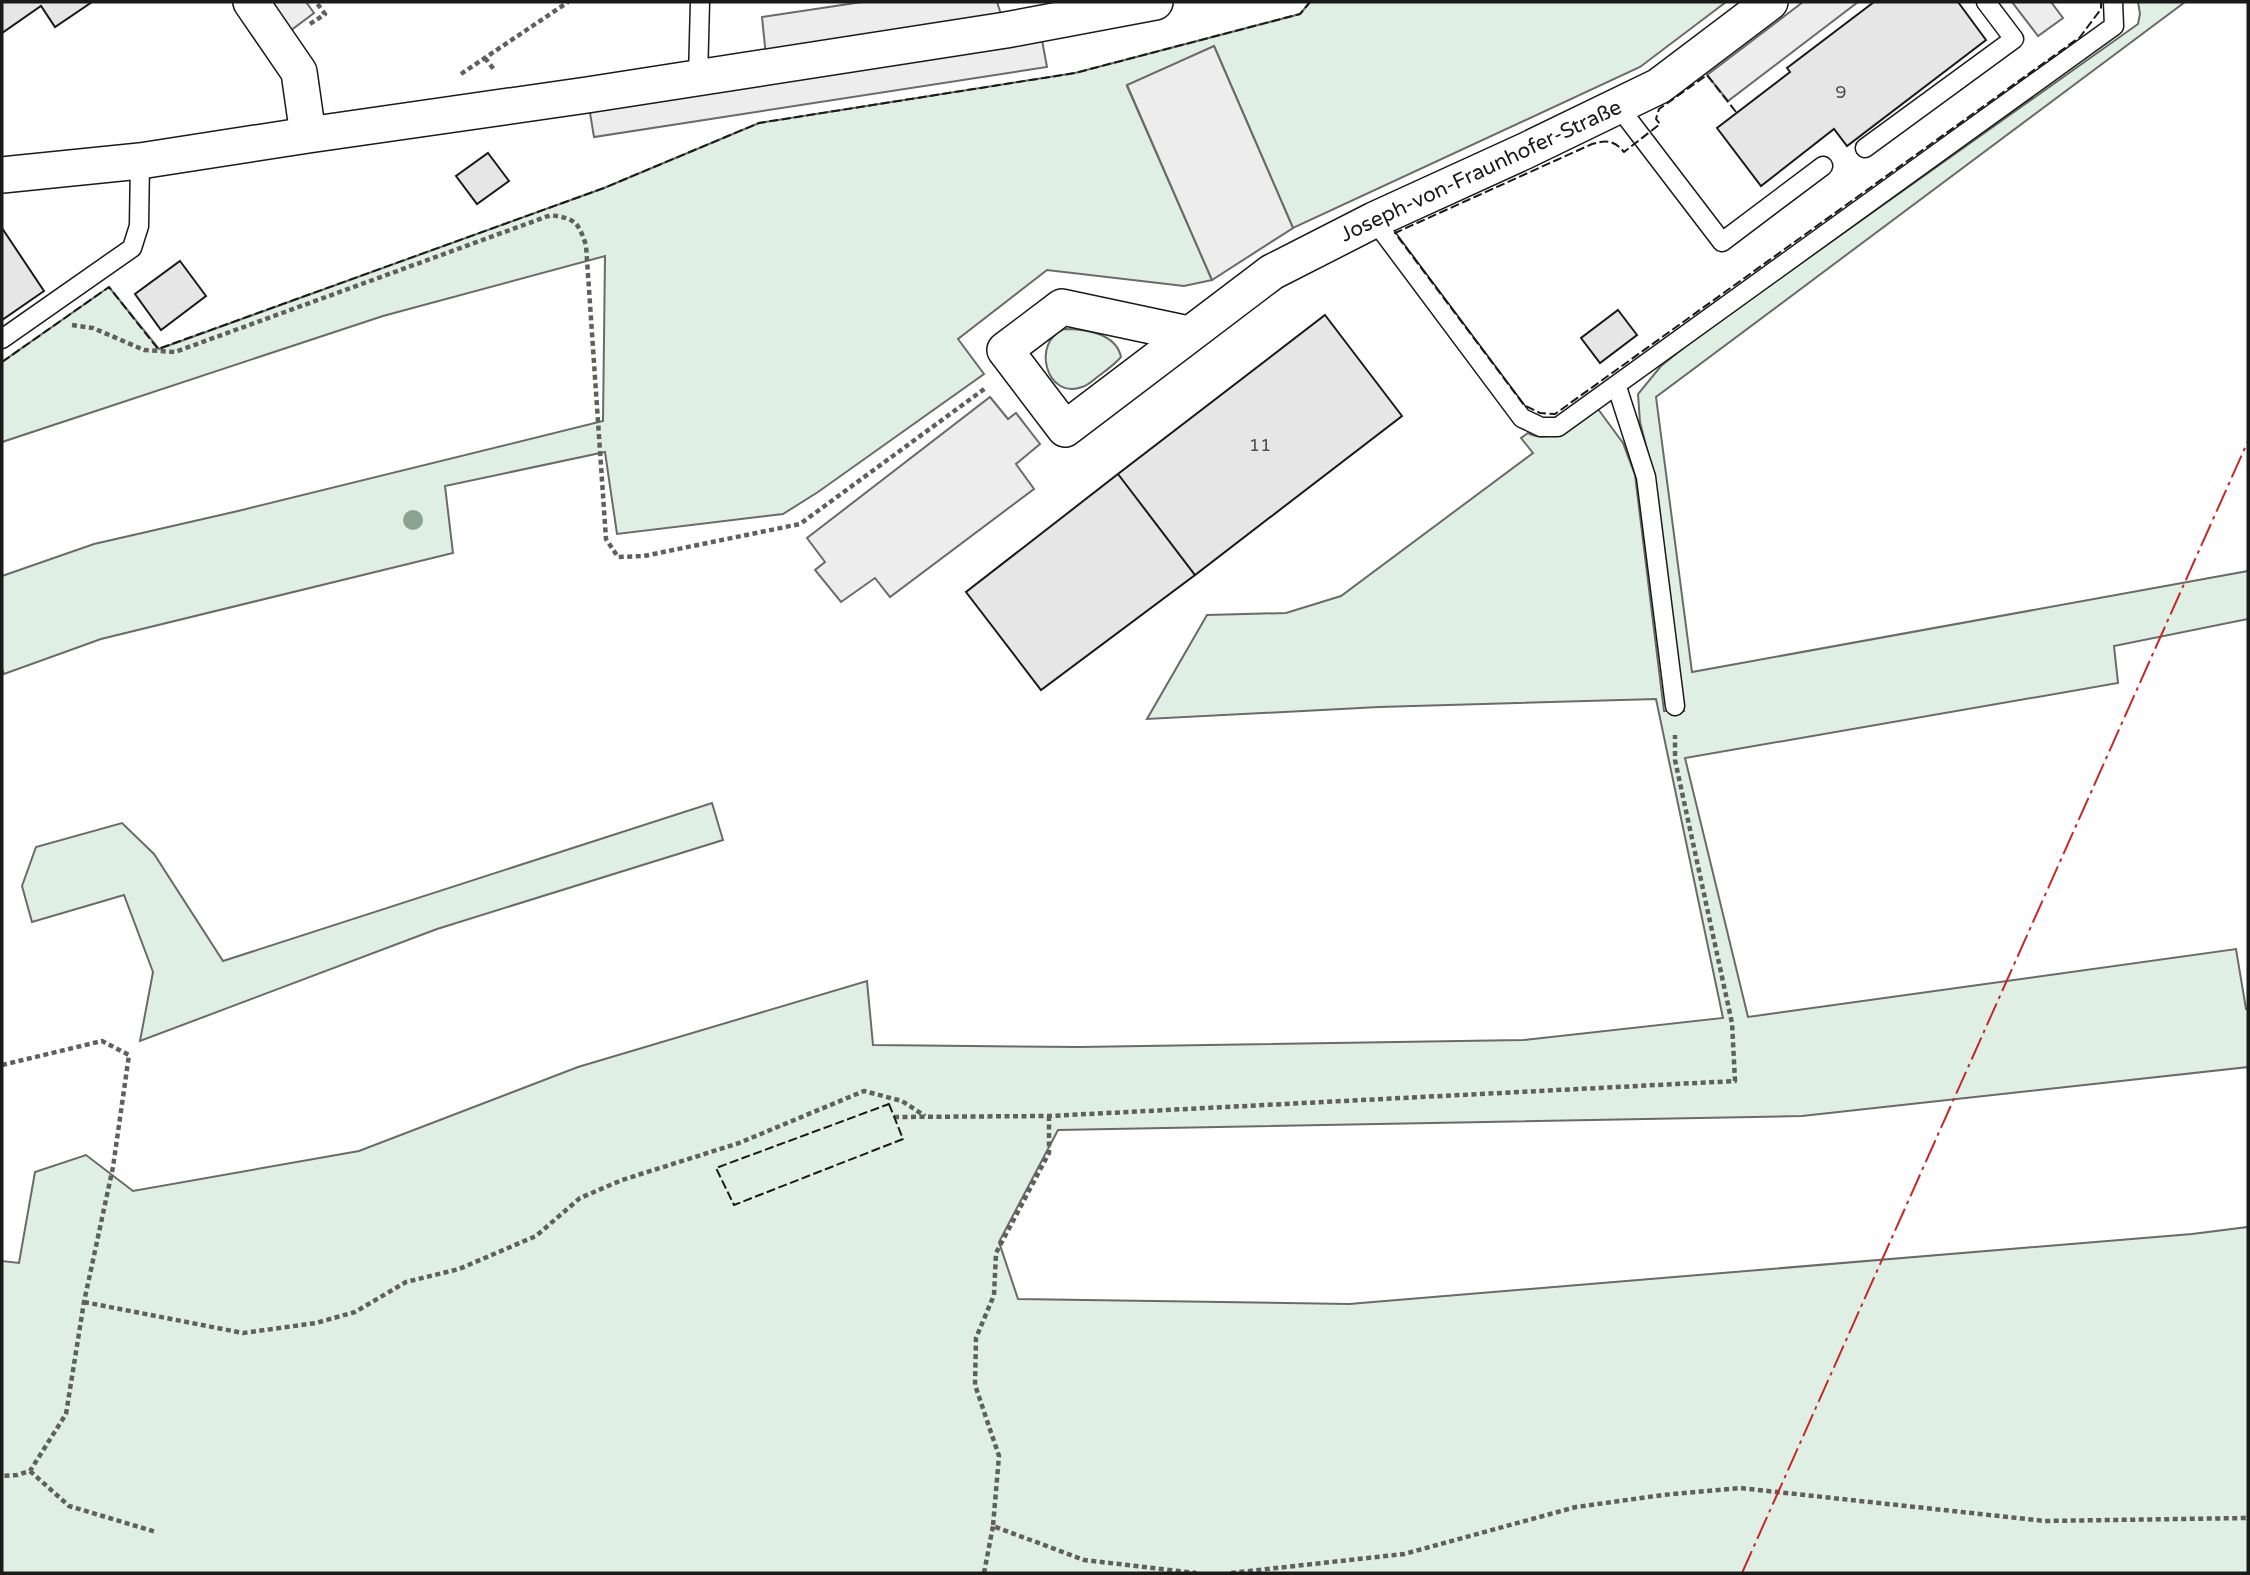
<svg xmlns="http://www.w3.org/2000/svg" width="2250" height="1575" font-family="'Varela Round',sans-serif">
<rect width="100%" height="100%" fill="#fff"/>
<path fill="#e0efe3" stroke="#6a6a6a" stroke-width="2" d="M1310 2H1726L1640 67 1293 228 1214 46 1127 86 1212 280 1184 286 1047 270 958 339 984 374 818 492 783 514 617 534 605 452 445 486 453 553 101 639 4 674 2 669V576L94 544 238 511 603 421 605 256 383 316 2 442V362L109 287 159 349 604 188 759 123 1075 73 1300 14Z
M2138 2H2185L1656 397 1692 672 2248 571V619L2114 646 2118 683 1685 758 1748 1017 2236 949 2246 1009H2248V1067L1802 1116 1058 1130 999 1242 1018 1299 1349 1304 2192 1234 2248 1227V1573H2V1261L19 1263 35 1172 86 1155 133 1191 359 1151 578 1067 867 981 873 1045 1079 1047 1523 1040 1723 1018 1656 699 1379 707 1147 719 1207 615 1286 613 1341 596 1533 453 1521 438 1528 433C1552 446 1578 421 1598 409L1623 443 1635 475 1664 711H1684L1652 469 1640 422 1638 394 1661 366 1701 334 2138 24 2140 14Z
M1064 329C1085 329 1116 333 1121 357 1115 364 1108 369 1100 375 1094 379 1089 385 1082 387 1046 400 1031 342 1064 329Z
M712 803 723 840 437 929 140 1041 153 972 124 895 32 922 22 886 36 847 122 823 154 854 223 961Z"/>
<path fill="#ededed" stroke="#6a6a6a" stroke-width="2" d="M269 2H306L314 13 290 31Z
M862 2H997L1006 30 1039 24 1047 67 594 137 587 95 767 66 762 17Z
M1803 2H1858L1728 101 1707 75Z
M2012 2H2051L2063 18 2038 36Z
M1214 46 1293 228 1212 280 1127 85Z
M990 397 1008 419 1016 413 1040 444 1016 464 1034 489 890 597 875 578 841 602 815 570 825 562 807 538Z"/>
<path fill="#e6e6e6" stroke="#1a1a1a" stroke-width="2" d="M2 2H92L55 27 41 6 2 33Z
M1874 2H1958L1986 40 1847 146 1834 129 1761 186 1717 128 1790 72 1787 68Z
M488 153 509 181 477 204 456 176Z
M2 228 44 291 2 320Z
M180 261 206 296 161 330 135 294Z
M1618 310 1637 335 1600 363 1581 338Z
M1325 315 1402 416 1195 575 1118 474Z
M1118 474 1195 575 1041 690 966 592Z"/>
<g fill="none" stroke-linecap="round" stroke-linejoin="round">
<defs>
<path id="service" d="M698 78 700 2
M1618 106 1722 242 1823 166
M1865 148 2014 39 1986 2
M1374 220 1522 418 1541 427H1558L2114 26 2113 2
M2 339 132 248 139 226 140 161
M1617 387 1646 477 1675 706"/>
<path id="minor" d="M251 2 299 72 308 135 587 95 1006 30 1155 2
M2 175 140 161 308 135
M1189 334 1062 307 1005 350 1065 429 1272 272 1374 220 1525 151 1659 86 1770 2"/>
</defs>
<use href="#service" stroke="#1a1a1a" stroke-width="21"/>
<use href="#minor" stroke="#1a1a1a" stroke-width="38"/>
<path stroke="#5f5f5f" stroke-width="4.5" stroke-dasharray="5 3.5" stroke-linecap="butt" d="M310 24 325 14 316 2
M485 58 495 71
M461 74 568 2
M72 325 93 328 144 350 175 352 551 215C576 219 578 222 586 245L606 539 618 557 644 556 800 524 987 387
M2 1065 102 1041 129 1055 113 1167 84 1302 66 1414 30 1471 17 1475 2 1476
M1049 1116V1153L996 1253 994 1295 976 1338 975 1385 999 1456 993 1526 1084 1560 1196 1573
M894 1117 1049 1116 1735 1081 1732 1023 1675 760V735
M84 1302 243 1333 316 1323 355 1312 406 1282 459 1269 536 1236 580 1198 622 1180 739 1143 864 1091 902 1101 925 1116
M30 1471 69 1506 156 1532
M984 1573 993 1526
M1231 1573 1404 1554 1576 1507 1663 1495 1740 1488 2045 1521 2248 1518"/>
<use href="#service" stroke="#fff" stroke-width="18"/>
<use href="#minor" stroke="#fff" stroke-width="35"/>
<path stroke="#1a1a1a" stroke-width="2" stroke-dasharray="9 3.5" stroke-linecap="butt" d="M1736 112 1707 75 1659 109 1656 119 1660 124 1624 152C1614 140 1606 140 1592 144L1395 233 1524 405 1540 413 1555 414 2080 37 2101 9V2
M2 362 109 287 158 349 604 188 759 123 1075 73 1300 14 1310 2
M889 1104 903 1139 734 1205 716 1168Z"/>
<path stroke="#c62828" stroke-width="2" stroke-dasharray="24 5 3.5 5" stroke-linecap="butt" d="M1742 1573 2248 441"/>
</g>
<circle fill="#8aa48f" cx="413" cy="520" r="10"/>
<g text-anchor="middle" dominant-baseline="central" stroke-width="5" stroke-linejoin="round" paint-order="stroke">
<g font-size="18" fill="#4d4d4d">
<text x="1841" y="92">9</text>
<text x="1260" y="445">11</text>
</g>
<g font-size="21" fill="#1a1a1a" stroke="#fff">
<text transform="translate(1481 171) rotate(-25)">Joseph-von-Fraunhofer-Straße</text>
</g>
</g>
<rect width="2250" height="1575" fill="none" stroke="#1a1a1a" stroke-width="7"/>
</svg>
